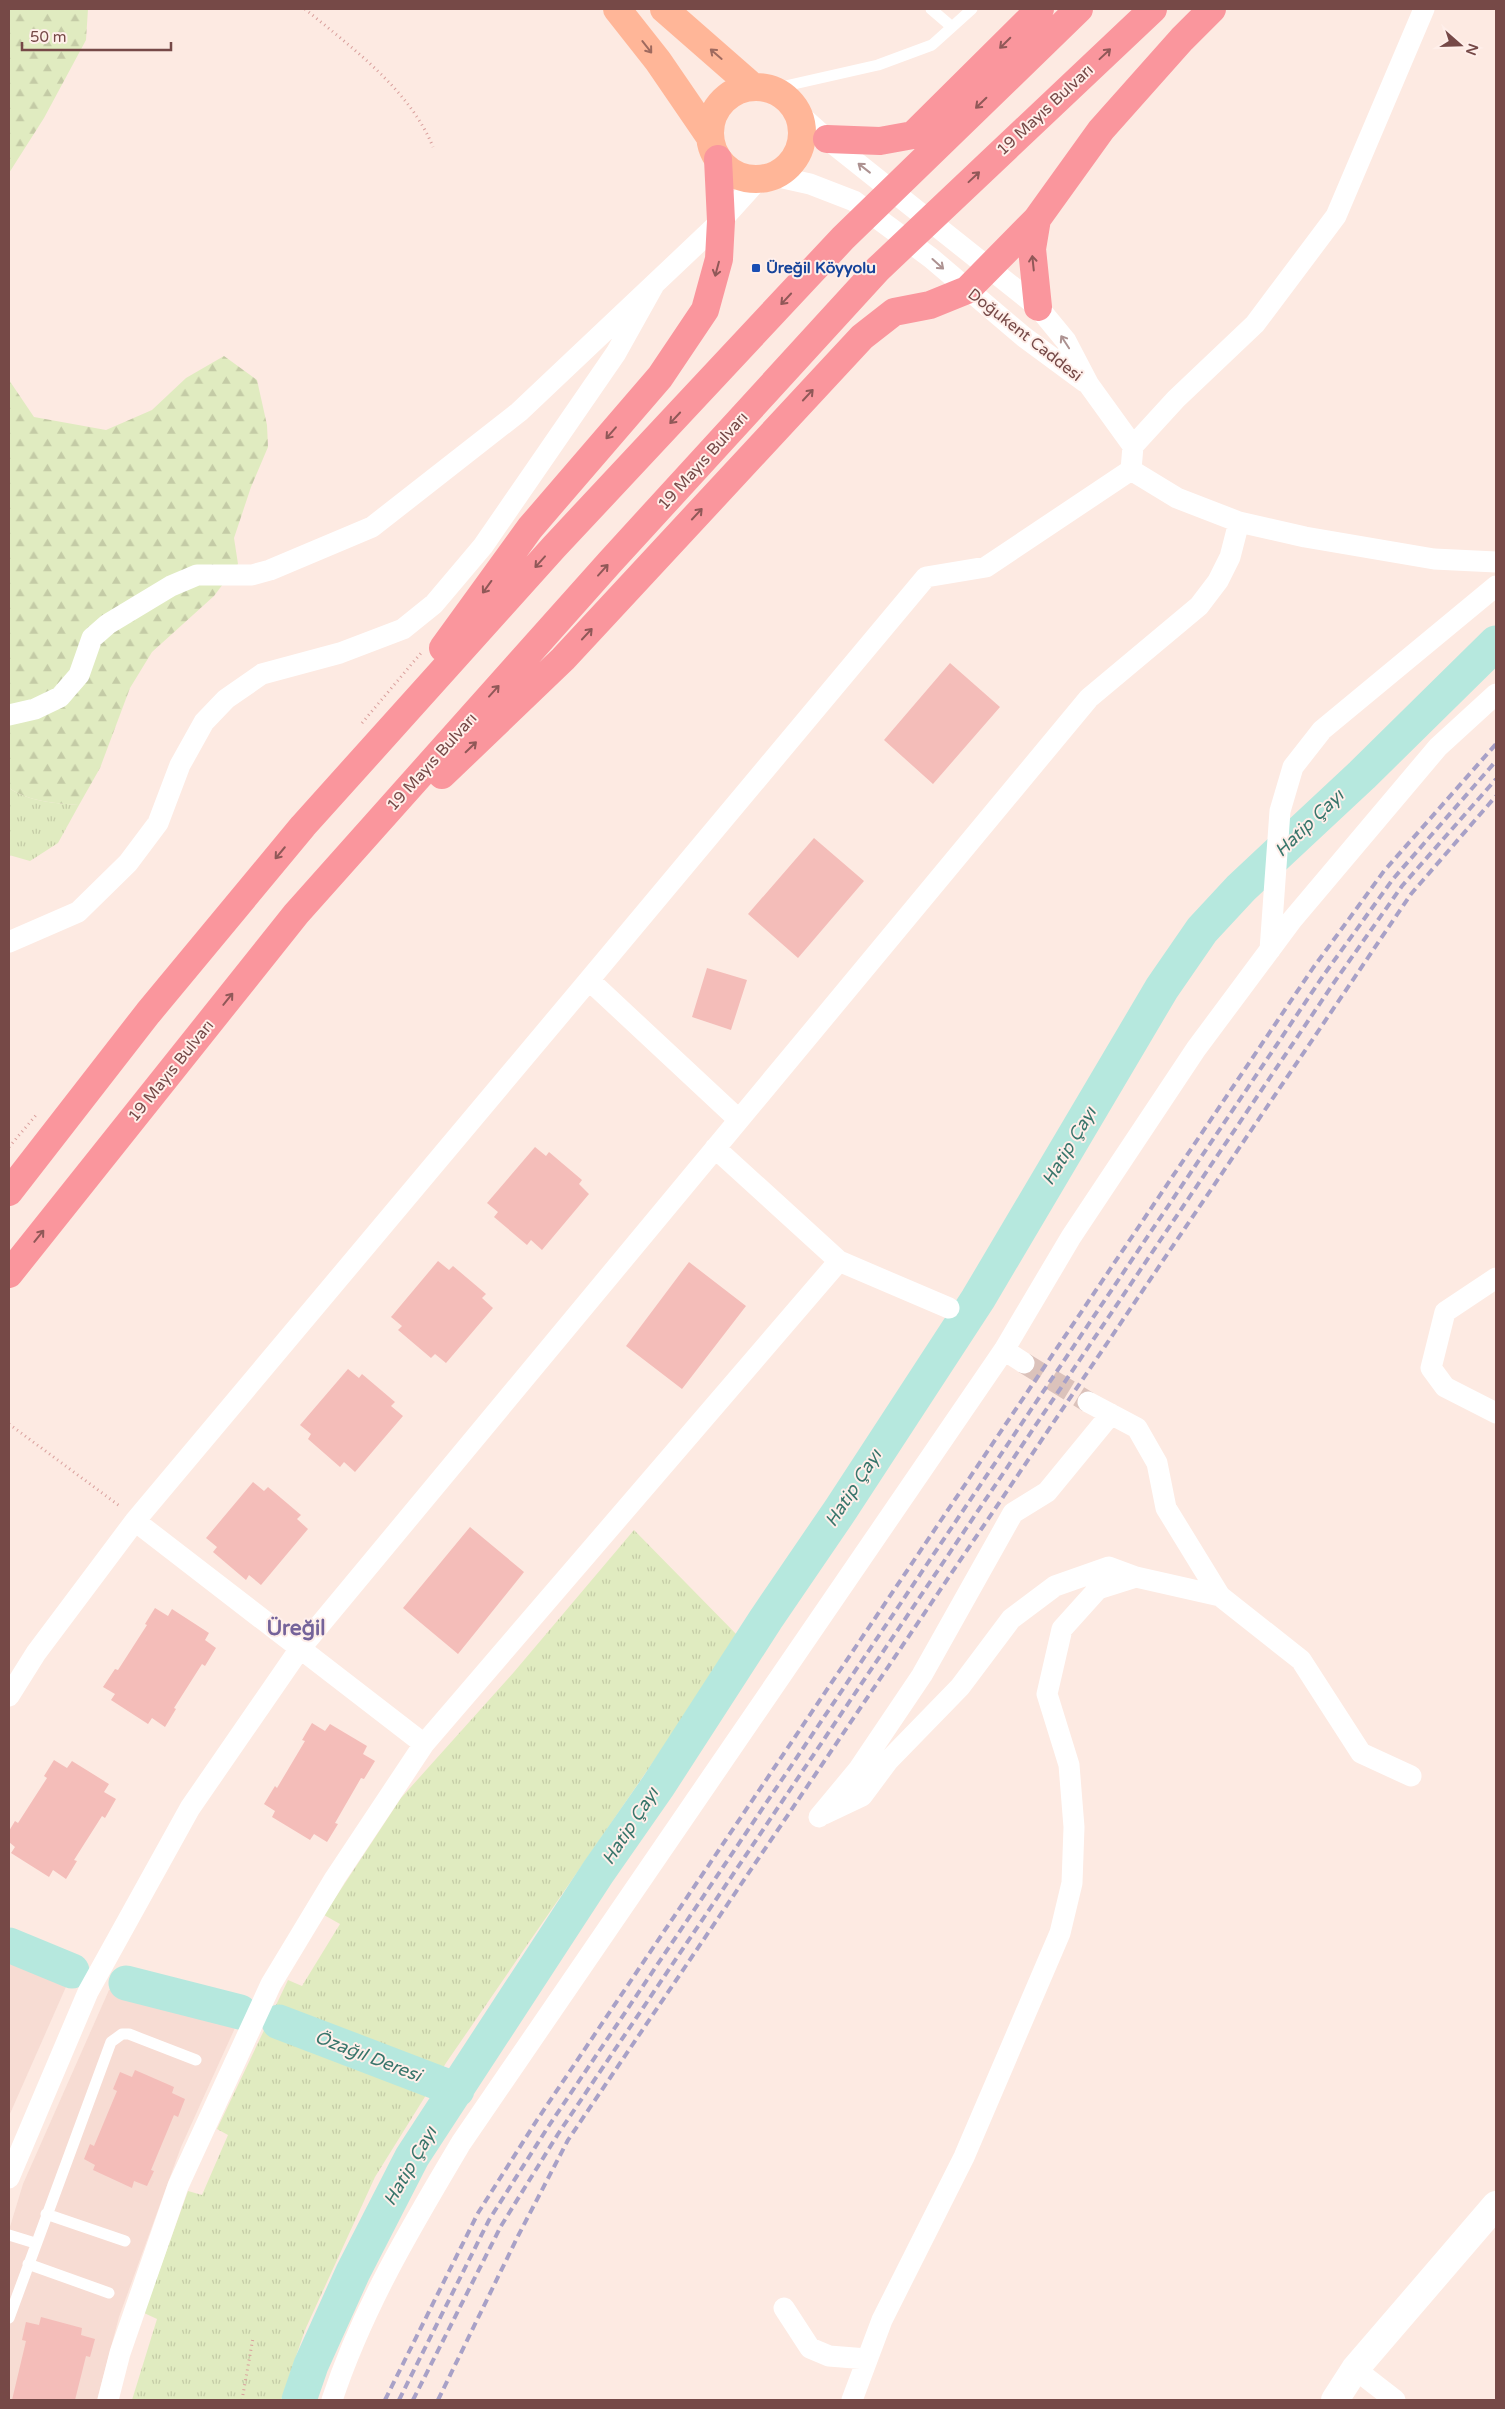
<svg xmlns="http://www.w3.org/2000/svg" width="1505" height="2409" font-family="'Varela Round',sans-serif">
<defs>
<pattern id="grass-tufts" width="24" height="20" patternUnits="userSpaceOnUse" patternTransform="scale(1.25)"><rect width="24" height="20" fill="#e0ebc0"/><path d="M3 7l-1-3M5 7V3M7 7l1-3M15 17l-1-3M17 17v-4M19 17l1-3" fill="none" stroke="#c4cba6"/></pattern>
<pattern id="forest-firs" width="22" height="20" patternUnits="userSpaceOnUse" patternTransform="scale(1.25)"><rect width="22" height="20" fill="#e0ebc0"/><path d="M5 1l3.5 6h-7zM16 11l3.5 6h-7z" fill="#c4cba6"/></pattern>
</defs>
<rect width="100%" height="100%" fill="#fdeae2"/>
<path fill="#f7dcd3" d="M9 1958 69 1980 9 2116Z
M109 1990 137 1993 239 2019 181 2147 119 2317 97 2400H9V2230L23 2184Z"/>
<path fill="url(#grass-tufts)" d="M9 788C30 802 54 803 79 805L58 843 30 861 9 855Z
M634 1530 739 1637 446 2063 375 2177 305 2330 281 2400H132L157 2319 144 2313 188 2191 202 2195 228 2135 217 2129 288 1980 302 1986 340 1924 324 1915 401 1798 514 1672Z"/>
<path fill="url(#forest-firs)" d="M9 9H88L86 40 44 118 9 173Z
M224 356 257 380 267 425 268 447 251 487 234 538 238 564 214 596 152 652 130 688 100 768 79 805C54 803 30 802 9 788V380L34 417 106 430 152 410 186 378Z"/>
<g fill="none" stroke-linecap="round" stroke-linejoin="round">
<path stroke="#b6e8de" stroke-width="35" d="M9 1945 72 1971
M126 1983 240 2012
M279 2022 457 2090
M299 2400 311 2365 353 2272 412 2157 598 1872 658 1786 766 1619 841 1509 978 1299 1162 988 1202 930 1241 888 1362 775 1496 643"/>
</g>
<path fill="#f4bdb9" d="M950 663 1000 707 933 784 884 740Z
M814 838 864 881 798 958 748 914Z
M707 968 747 980 731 1030 692 1017Z
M535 1147 546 1156 549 1152 582 1180 579 1184 589 1194 542 1250 531 1240 527 1245 494 1217 498 1212 487 1203Z
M438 1261 449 1270 453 1266 486 1294 482 1298 493 1308 446 1363 435 1354 431 1358 398 1330 402 1326 391 1317Z
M689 1262 746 1306 682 1389 626 1346Z
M348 1369 359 1378 362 1374 395 1402 391 1406 403 1416 355 1472 344 1462 340 1467 308 1439 311 1434 300 1425Z
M253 1482 264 1491 268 1487 301 1515 297 1519 308 1529 261 1585 249 1575 246 1580 213 1552 217 1547 206 1538Z
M470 1527 524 1572 458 1654 403 1608Z
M155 1608 168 1616 172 1609 209 1633 205 1640 216 1648 205 1666 202 1664 174 1708 176 1709 165 1727 152 1718 148 1724 111 1700 115 1694 103 1687 115 1669 118 1670 147 1625 145 1624Z
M312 1723 325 1731 330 1724 367 1746 363 1754 375 1761 364 1779 361 1778 335 1823 338 1824 327 1842 314 1834 310 1840 272 1817 275 1811 264 1804 275 1786 277 1788 305 1741 302 1740Z
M54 1760 67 1768 72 1761 109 1784 104 1792 116 1799 105 1818 102 1816 74 1860 77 1861 66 1879 53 1870 49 1877 11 1853 15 1847 9 1842V1831L15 1821 18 1823 47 1778 44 1776Z
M135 2070 174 2087 172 2093 185 2099 178 2117 174 2115 151 2170 154 2171 147 2186 134 2181 132 2188 93 2170 95 2165 84 2159 90 2144 94 2146 117 2091 113 2089 120 2072 132 2077Z
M41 2317 82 2328 81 2335 95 2339 90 2357 86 2356 75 2400H12L26 2341 22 2340 26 2322 39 2325Z"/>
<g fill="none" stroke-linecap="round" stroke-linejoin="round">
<path stroke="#dbc2bb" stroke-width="21" stroke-dasharray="21 11" stroke-linecap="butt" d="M1024 1363 1088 1402"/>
<path stroke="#d99f9c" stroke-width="3" stroke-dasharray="1 4" stroke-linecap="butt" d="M305 9C351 47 410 90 433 147
M362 723 421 653
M9 1147 37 1114
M9 1424 121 1507
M242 2400 253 2338"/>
<path stroke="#fff" stroke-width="11" d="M931 9 952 27
M772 89 878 65 932 45 972 9
M46 2214 125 2241
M9 2235 35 2243
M28 2264 109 2293
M9 2318 111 2042 122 2034H129L196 2060"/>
<path stroke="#fff" stroke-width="21" d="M798 113 827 139 1038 307 1066 341 1089 385 1133 446 1131 470 1177 498 1239 522 1305 537 1434 559 1496 562
M774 176 810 184 854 201 931 258 1024 337 1085 382
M1133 446 1176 399 1255 324 1336 216 1424 9
M9 715 35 709 60 697 79 675 92 638 108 624 171 586 197 575H252L270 570 372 527 519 412 721 221 758 180
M9 942 78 912 128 863 158 823 180 765 204 722 226 699 262 674 340 653 403 629 434 604 483 546 616 353 654 285
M1270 950 1280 811 1293 767 1322 730 1496 586
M589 980 926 577 986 567 1131 470
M715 1148 839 1261 949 1308
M1496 1278 1445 1312 1431 1368 1445 1387 1496 1413
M1004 1350 1024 1363
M1220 1596 1301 1660 1361 1753 1411 1776
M9 1696 36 1653 135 1521 589 980 738 1119
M424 1744 839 1261
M824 1814 862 1796 888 1761 960 1687 1011 1619 1055 1586 1109 1567 1136 1577
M819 1817 858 1770 922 1675 1013 1513 1047 1492 1111 1414
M9 2178 88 1992 190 1808 299 1650 1089 698 1199 606 1218 581 1230 557 1239 522
M784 2308 810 2348 829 2356 867 2359
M1355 2369 1395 2400
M108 2400 120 2353 178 2186 271 1984 335 1878 424 1744 135 1521
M332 2400C363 2307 411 2227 461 2143L1004 1350 1071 1237 1196 1049 1292 920 1438 747 1496 694
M852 2400 882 2320 964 2157 1060 1933 1072 1883 1074 1827 1069 1765 1047 1694 1062 1629 1098 1589 1136 1577 1220 1596 1166 1508 1157 1463 1137 1428 1088 1402"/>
<path stroke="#fff" stroke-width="28" d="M1335 2400 1355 2369 1496 2205"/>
<path stroke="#ffb698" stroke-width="28" d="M617 9 658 61 710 137
M664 9 752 86
M710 133a46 46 0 1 1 92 0a46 46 0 1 1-92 0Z"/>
<path stroke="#fa969d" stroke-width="28" d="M827 139 880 141 913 135 1040 9
M1037 219 1032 249 1038 307
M443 648 530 528 660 377 705 310 719 259 721 221 718 159
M442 775 563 659 862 337 894 312 930 305 967 290 1037 219 1101 130 1182 39 1212 9
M9 1192 148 1013 303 826 554 547 843 238 1079 9
M9 1274 296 914 610 562 878 269 1153 9"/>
<path stroke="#a8a1c7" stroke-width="4" stroke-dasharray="8 5" stroke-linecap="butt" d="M385 2400 478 2213 537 2120 1313 968 1384 871 1496 744
M399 2400 489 2220 548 2127 1323 976 1393 879 1496 761
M413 2400 501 2226 558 2134 1333 984 1402 886 1496 779
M438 2400 518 2236 568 2140 1411 894 1496 796"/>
</g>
<defs><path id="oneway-shaft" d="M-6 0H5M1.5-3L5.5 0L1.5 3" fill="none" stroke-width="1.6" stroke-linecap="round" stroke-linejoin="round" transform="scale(1.25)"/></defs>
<g stroke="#905858">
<use href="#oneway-shaft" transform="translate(1005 43) rotate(135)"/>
<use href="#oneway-shaft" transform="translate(1105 54) rotate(-43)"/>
<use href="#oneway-shaft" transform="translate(981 103) rotate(136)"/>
<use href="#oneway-shaft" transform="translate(974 177) rotate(-43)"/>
<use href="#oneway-shaft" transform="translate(1033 263) rotate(-96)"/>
<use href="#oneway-shaft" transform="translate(717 269) rotate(105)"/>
<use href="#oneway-shaft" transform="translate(786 299) rotate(133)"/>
<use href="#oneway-shaft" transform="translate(808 395) rotate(-47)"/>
<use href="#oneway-shaft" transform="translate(675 418) rotate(133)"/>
<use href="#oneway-shaft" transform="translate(611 433) rotate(131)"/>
<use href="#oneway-shaft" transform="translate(697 514) rotate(-47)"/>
<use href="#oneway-shaft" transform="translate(540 562) rotate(132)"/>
<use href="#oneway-shaft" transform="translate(603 570) rotate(-48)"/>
<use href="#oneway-shaft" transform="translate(487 587) rotate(126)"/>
<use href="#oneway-shaft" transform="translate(587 634) rotate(-47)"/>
<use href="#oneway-shaft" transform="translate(494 691) rotate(-48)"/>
<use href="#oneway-shaft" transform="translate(471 747) rotate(-44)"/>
<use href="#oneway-shaft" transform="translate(280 853) rotate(130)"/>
<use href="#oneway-shaft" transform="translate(228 999) rotate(-51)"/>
<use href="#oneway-shaft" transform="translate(39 1236) rotate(-51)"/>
</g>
<g stroke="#9f6a5f">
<use href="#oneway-shaft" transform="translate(647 47) rotate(52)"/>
<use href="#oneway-shaft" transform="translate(716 54) rotate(-139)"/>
</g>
<g stroke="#ad9291">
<use href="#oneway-shaft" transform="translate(864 168) rotate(-142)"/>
<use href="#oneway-shaft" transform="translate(938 264) rotate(42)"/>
<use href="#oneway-shaft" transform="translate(1065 342) rotate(-123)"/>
</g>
<rect fill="#1a4fb4" stroke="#ffefea" stroke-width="2" x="751" y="263" width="10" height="10" rx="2.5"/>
<g text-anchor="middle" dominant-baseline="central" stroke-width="4" stroke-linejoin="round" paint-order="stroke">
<g font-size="16" fill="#764947" stroke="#ffefea">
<text transform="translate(1045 110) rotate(-43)">19 Mayıs Bulvarı</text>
<text transform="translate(1025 335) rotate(38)">Doğukent Caddesi</text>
<text transform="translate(703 461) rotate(-48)">19 Mayıs Bulvarı</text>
<text transform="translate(432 762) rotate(-48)">19 Mayıs Bulvarı</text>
<text transform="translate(171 1071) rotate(-51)">19 Mayıs Bulvarı</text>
</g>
<g font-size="16" font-weight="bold" fill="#164399" stroke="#ffefea" text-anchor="start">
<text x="766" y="268">Üreğil Köyyolu</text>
</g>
<g font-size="18" font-style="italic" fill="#38756b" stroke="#ffefea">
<text transform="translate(1309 823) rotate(-44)">Hatip Çayı</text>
<text transform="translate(1069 1146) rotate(-59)">Hatip Çayı</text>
<text transform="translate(853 1488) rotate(-57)">Hatip Çayı</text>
<text transform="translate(630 1826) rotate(-57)">Hatip Çayı</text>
<text transform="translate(368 2056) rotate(21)">Özağıl Deresi</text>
<text transform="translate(410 2166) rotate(-60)">Hatip Çayı</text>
</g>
<g font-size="21" font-weight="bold" fill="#75639a" stroke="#ffefea">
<text x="296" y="1628">Üreğil</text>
</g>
</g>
<rect width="1505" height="2409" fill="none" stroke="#764947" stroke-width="20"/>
<g transform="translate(1460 45) rotate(110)" stroke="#ffefea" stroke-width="4" paint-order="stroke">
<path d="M0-4L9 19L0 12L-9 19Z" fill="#764947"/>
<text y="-8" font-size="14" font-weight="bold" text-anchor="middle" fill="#764947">N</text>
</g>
<path d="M22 42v8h149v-8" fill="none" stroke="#764947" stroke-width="2.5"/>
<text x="30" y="42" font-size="15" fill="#764947" stroke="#ffefea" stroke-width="4" paint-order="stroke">50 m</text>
</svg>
